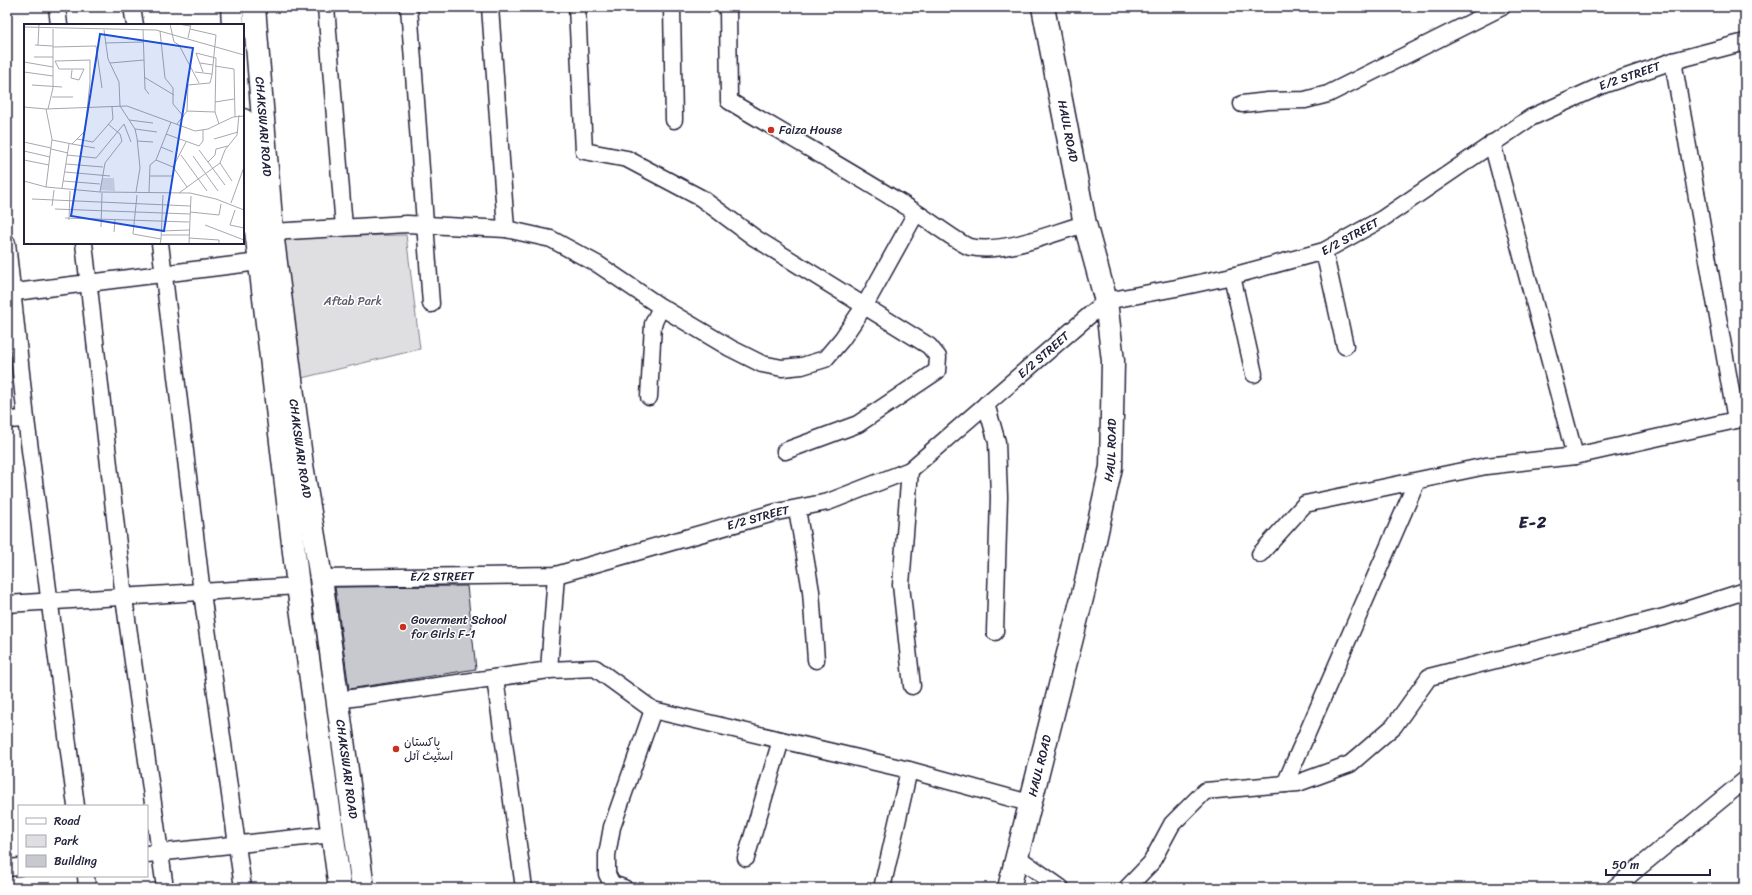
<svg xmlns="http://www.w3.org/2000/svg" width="1752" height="895" font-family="Sriracha,'Playpen Sans Arabic',sans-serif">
<rect width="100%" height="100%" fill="#fff"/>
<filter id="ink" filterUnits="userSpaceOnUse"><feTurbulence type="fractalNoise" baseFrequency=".025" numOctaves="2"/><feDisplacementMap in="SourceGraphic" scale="8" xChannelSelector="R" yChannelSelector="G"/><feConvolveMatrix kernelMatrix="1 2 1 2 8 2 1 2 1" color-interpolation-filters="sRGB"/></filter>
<g filter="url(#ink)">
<path fill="#dfdfe2" stroke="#80808e" d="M406 235 420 349 302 378 284 237Z"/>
<path fill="#c8c8cf" stroke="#22223b" d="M467 586 476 669 349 689 335 587Z"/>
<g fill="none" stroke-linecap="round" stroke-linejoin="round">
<defs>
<g id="minor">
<path d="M57 7 59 25"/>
<path d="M132 7 135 25"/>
<path d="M326 7 344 227"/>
<path d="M409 7 431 304"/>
<path d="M490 7 506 229"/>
<path d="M577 7 584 151 627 159 701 198 755 238 929 346 938 357 937 371 858 424 785 451"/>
<path d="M672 7 674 120"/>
<path d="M728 7 729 101C791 138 855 174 917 213 927 219 961 245 970 247 1006 254 1051 233 1085 224"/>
<path d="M1673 61 1736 420"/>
<path d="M1242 104 1268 101 1305 100 1328 94 1502 7"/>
<path d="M1492 143 1575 456"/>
<path d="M272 232 407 224 506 229 551 239 599 265 661 307 730 348 762 364 782 368 802 366 825 359 842 339 865 305 916 213"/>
<path d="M7 243 26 419 76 806"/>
<path d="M84 243 124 598 165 888"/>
<path d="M160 243 202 593 243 888"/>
<path d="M1324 251 1345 346"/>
<path d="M1232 276 1254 374"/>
<path d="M7 293 259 262"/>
<path d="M649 397 653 324 661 307"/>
<path d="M986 404 997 442 999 497 995 632"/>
<path d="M7 420 26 419"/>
<path d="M910 470 901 585 912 686"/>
<path d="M797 509 811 591 816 660"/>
<path d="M1260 554 1305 504 1486 466 1575 456 1745 418"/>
<path id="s1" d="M321 578 556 575 777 512 828 502 910 470 1106 301 1176 288 1232 276 1324 251 1382 219 1530 118 1603 85 1673 61 1745 42"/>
<path d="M7 604 298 586"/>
<path d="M549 670 556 575"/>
<path d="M495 678 524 888"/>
<path d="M338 700 549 670 595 668 653 710 909 770 1029 803"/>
<path d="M1285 784 1417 481"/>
<path d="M147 854 333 834"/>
<path d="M1017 857 1061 888"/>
<path d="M746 858 781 740"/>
<path d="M7 868 19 867"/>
<path d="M86 876 87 888"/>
<path d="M624 888 612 884 607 874V855L612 827 653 710"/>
<path d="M882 888 909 770"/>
<path d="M1127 888 1151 863 1172 824 1205 791 1298 783 1350 764 1394 726 1429 677 1664 617 1745 591"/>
<path d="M1614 888 1745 780"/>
</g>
<g id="secondary">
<path id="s2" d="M1009 888 1085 586 1111 467 1113 361 1106 301 1085 224 1043 7"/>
</g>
<g id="primary">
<path d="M232 7 233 25"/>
<path id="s3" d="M254 7 272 232 302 465 321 578 363 888"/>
<path d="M243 120 298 586 340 888"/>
</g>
</defs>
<use href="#minor" stroke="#22223b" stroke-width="19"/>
<use href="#secondary" stroke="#22223b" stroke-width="25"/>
<use href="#primary" stroke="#22223b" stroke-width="25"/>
<use href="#minor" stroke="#fff" stroke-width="16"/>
<use href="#secondary" stroke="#fff" stroke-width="22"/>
<use href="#primary" stroke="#fff" stroke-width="22"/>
</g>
</g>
<g fill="#c8321e" stroke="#fff" stroke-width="1.5">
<circle cx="771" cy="130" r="4"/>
<circle cx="403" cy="627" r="4"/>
<circle cx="396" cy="749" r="4"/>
</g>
<g text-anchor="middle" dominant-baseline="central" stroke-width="3" stroke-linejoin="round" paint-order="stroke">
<g font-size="12" fill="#22223b" stroke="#fff">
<text stroke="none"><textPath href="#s1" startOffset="1441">E/2 STREET</textPath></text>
<text stroke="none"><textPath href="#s3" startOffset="120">CHAKSWARI ROAD</textPath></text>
<text transform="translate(1068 131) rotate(79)">HAUL ROAD</text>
<text stroke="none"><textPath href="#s1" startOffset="1117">E/2 STREET</textPath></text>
<text stroke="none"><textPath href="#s1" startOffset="781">E/2 STREET</textPath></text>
<text stroke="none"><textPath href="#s3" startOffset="444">CHAKSWARI ROAD</textPath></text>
<text stroke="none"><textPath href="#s2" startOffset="450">HAUL ROAD</textPath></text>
<text stroke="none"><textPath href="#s1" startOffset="445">E/2 STREET</textPath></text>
<text stroke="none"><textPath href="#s1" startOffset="121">E/2 STREET</textPath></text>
<text stroke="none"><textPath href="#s2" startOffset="126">HAUL ROAD</textPath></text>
<text stroke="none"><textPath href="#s3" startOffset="768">CHAKSWARI ROAD</textPath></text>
</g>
<g font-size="12" fill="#22223b" stroke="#fff" text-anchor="start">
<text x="779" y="130">Faiza House</text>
<text x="411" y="620">Goverment School<tspan x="411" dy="14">for Girls F-1</tspan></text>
<text x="404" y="742">پاکستان<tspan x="404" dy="14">اسٹیٹ آئل</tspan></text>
</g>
<g font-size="12" fill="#5b5b6d" stroke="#fff">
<text x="353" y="301">Aftab Park</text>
</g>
<g font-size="16" font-weight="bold" letter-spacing="1" fill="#22223b" stroke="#fff">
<text x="1533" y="522">E-2</text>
</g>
</g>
<g transform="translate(24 24)">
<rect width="220" height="220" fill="#fff"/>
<path d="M78 154H90L91 167 76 166Z" fill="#dfdfe2"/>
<path fill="none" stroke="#a7a7b1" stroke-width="1" d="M146 0 150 18 155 21 175 59M154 0 166 2M0 3 132 6 220 31M80 6 84 35 95 58 96 82 111 105 113 114 116 144 112 168M119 6 121 65 125 70M136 7 141 54 149 64V80L160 93M164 14 167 0M81 19 119 18M11 21 29 22M14 21 15 0M29 23 72 22 78 64M172 29 192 34 191 88M172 29 179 48M10 33H29M31 37 35 45H60L55 56 47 54 48 46M0 38 29 43M86 39 120 36M176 39 189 41M191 42 210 45 211 93M0 48 29 52M171 48 188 50M120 53 150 71M8 61 38 63M28 73H49M191 78 210 75M0 83 22 85 103 82 171 107 184 105 209 93 220 92M24 85 29 64V5M163 87 191 88 195 100M105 96 129 99M153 100 163 87 164 61 186 59 188 51 192 11 166 5M111 105 133 108M142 110 175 122 179 117V106M53 115 69 118 89 95 88 83M190 115 214 108M28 116 48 120 61 107 66 58V36L31 37M113 117 129 118M0 118 27 124M48 120 71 124M137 123 149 128M27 125 44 129M175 126 201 161M0 127 26 133M43 131 72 134 100 100 107 118M157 131 183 167M169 132 194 167M0 136 25 141M132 136 149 143 162 118M184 138 191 131 192 125 204 122M42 140 79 143M149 143 163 163M41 148 86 152M126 152H149M0 157 22 163 76 168 166 169 192 175 220 186M39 157 76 160M208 157 196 139 201 126 213 111 215 91M22 163 28 115 22 85M38 164 45 120M76 168 81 139 98 117 96 110 84 100M125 168 126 141 132 136 147 98M155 169 196 139M113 171 109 210 137 215 136 220M8 175 166 182M207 179 220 143M28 182 30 166M31 185 166 190M211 186 206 201 220 204M166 188 195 191 197 180M41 194 165 198M45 196 46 167M181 201 220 216M77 203 78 169M137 207 165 206M90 208 91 196M137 211H165M165 214 195 216V220M137 215 139 171M165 219 167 172M137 220H165"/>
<path fill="#1d4ed8" fill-opacity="0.15" stroke="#1d4ed8" stroke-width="2" d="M76 10 169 24 140 207 47 192Z"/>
<rect width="220" height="220" fill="none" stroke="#22223b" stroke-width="2"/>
</g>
<rect width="1752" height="895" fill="none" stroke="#fff" stroke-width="24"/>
<rect x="12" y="12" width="1728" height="871" fill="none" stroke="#22223b" stroke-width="1.5" filter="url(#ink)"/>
<rect x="18" y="805" width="130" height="72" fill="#ffffff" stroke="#a7a7b1"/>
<rect x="26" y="818" width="20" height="6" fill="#ffffff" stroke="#a7a7b1"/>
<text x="54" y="825" font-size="12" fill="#22223b">Road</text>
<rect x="26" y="835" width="20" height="12" fill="#dfdfe2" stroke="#a7a7b1"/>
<text x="54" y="845" font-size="12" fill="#22223b">Park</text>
<rect x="26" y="855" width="20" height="12" fill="#c8c8cf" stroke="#a7a7b1"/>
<text x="54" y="865" font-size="12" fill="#22223b">Building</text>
<path d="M1606 869v6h104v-6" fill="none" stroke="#22223b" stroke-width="2"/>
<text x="1612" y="869" font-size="12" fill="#22223b" stroke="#ffffff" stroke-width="3" paint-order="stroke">50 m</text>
</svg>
